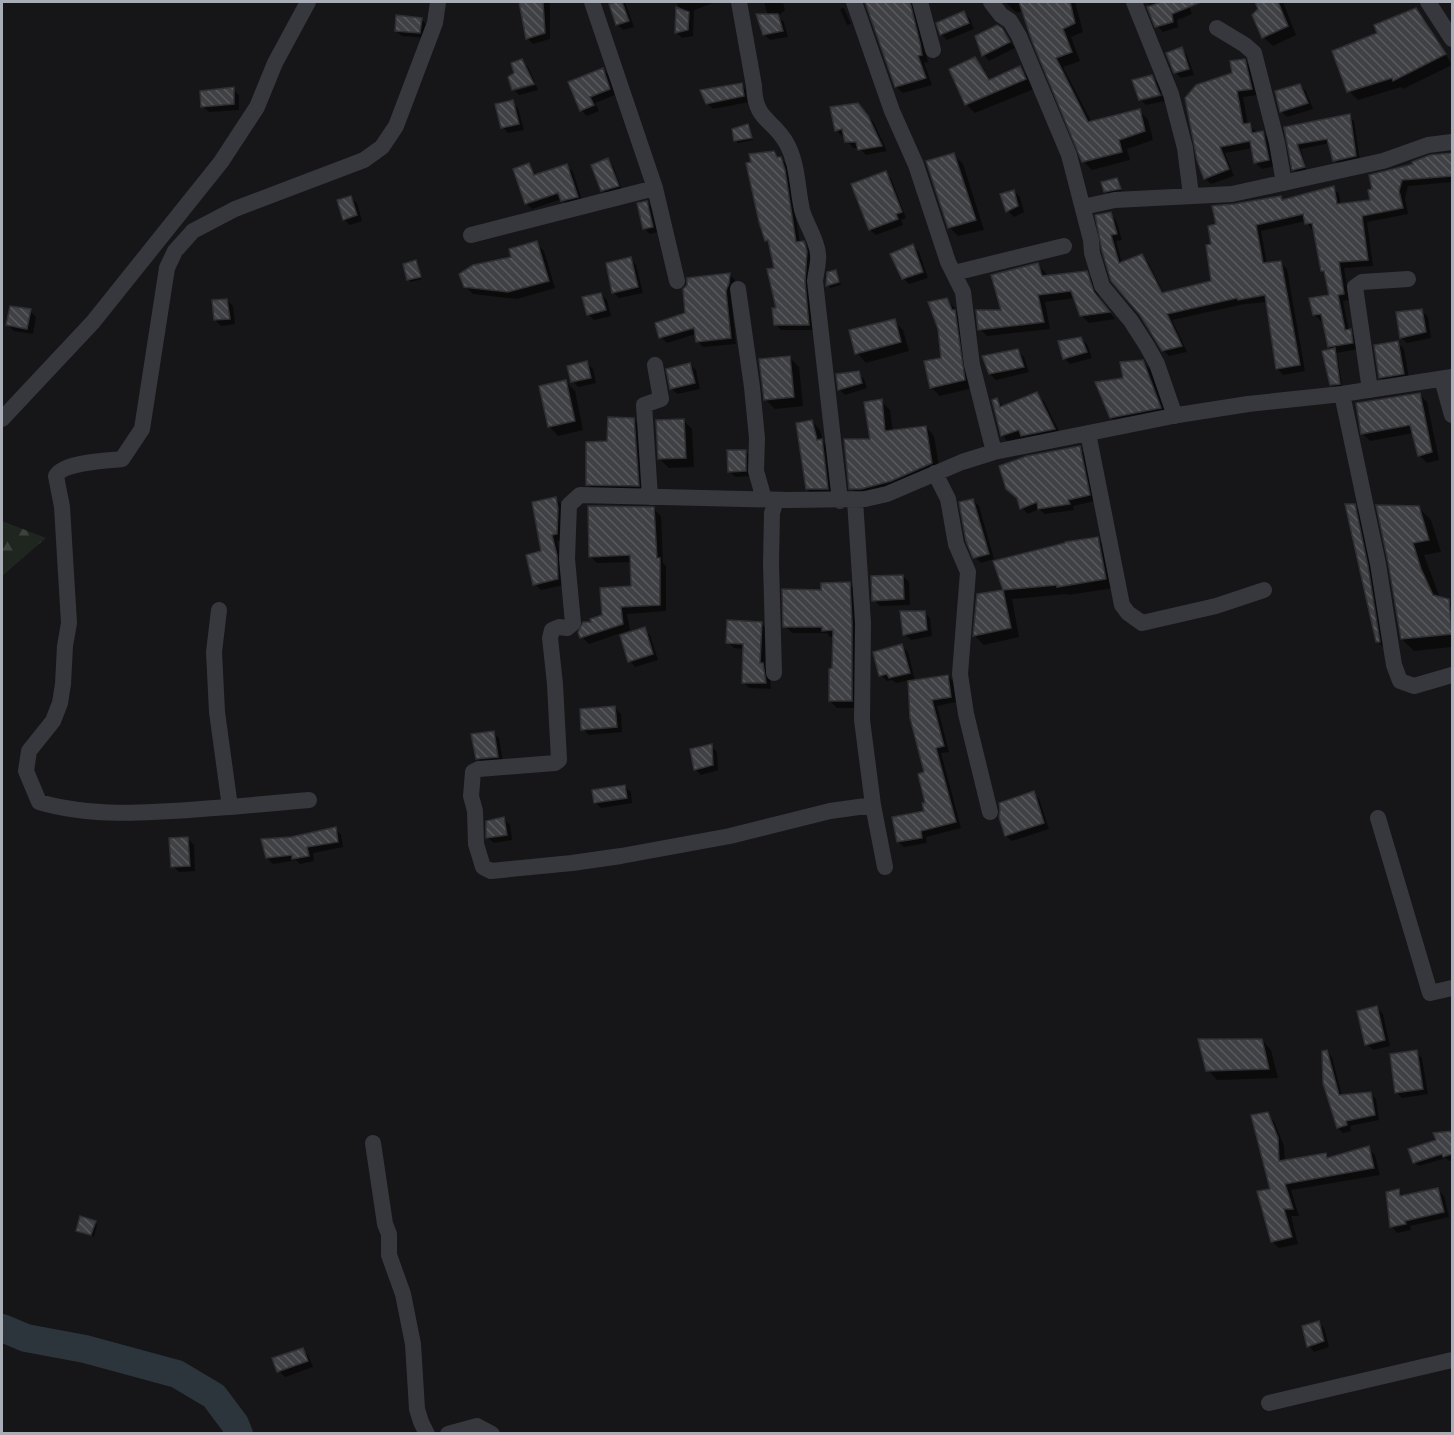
<svg xmlns="http://www.w3.org/2000/svg" width="1454" height="1435" font-family="'PT Sans Narrow',sans-serif">
<defs>
<pattern id="forest-firs" width="22" height="20" patternUnits="userSpaceOnUse" patternTransform="scale(1.5)"><rect width="22" height="20" fill="#1e261f"/><path d="M5 1l3.5 6h-7zM16 11l3.5 6h-7z" fill="#3c433d"/></pattern>
<pattern id="building-back-hatch" width="6" height="6" patternUnits="userSpaceOnUse" patternTransform="scale(1.5)"><rect width="6" height="6" fill="#404145"/><path d="M-1 5l2 2M0 0l6 6M5-1l2 2" fill="none" stroke="#595a5e"/></pattern>
</defs>
<rect width="100%" height="100%" fill="#161618"/>
<path fill="url(#forest-firs)" d="M2 521 46 538 2 576Z"/>
<path fill="#0007" d="M522 2 550 3V39L533 44 527 38Z
M606 2H625L634 27 623 30 617 24 610 6Z
M678 2H716L694 10 693 36 682 38 677 33Z
M764 2H783L785 10 778 16 784 22 788 37 770 40 764 34 768 16Z
M867 2H917L916 12 928 62 924 63 932 85 903 93 896 87Z
M1005 2H1075L1083 32 1071 37 1080 61 1063 67 1092 123 1140 111 1148 120 1153 140 1127 149 1130 160 1092 170 1083 161 1024 10 1017 13Z
M1148 2H1188L1192 14 1177 20 1178 27 1163 32 1157 26Z
M1257 2H1283L1296 35 1273 46 1263 37 1260 9Z
M844 8 851 24 847 25 840 9Z
M1416 10 1425 19 1452 65 1403 89 1401 87 1358 100 1349 91Z
M964 13 970 19 974 29 947 40 941 34Z
M421 19 427 25 425 38 402 36 396 31Z
M1001 30 1015 48 989 61 984 55Z
M1181 49 1187 55 1194 75 1181 78 1175 72Z
M975 59 984 69 991 81 1020 68 1029 78 1034 89 975 113 966 104Z
M1244 60 1251 67 1258 95 1243 97 1248 125 1256 131V134L1263 132 1269 139 1275 166 1262 169 1256 163 1253 148 1225 153 1234 176 1211 184 1205 178 1234 74Z
M522 61 528 67 535 82 515 88V91L513 89 516 73Z
M603 70 609 75 615 95 595 103 599 111 587 116 581 110Z
M1152 77 1158 83 1162 93 1142 98V101L1140 99Z
M536 85 538 90 519 95 515 91Z
M741 85 747 91 749 102 713 109 707 103Z
M1300 85 1306 91 1313 109 1287 117 1281 111Z
M233 89 239 95V110L209 112 203 107Z
M1163 96 1165 101 1146 105 1142 101Z
M512 102 518 108 524 130 508 133 503 127Z
M863 111 874 123 887 151 866 155 859 148H853L847 141 845 135 842 136 836 130Z
M1349 116 1354 121 1360 161 1340 165 1335 160 1330 143 1301 149 1307 172 1299 174 1294 169 1286 128Z
M747 125 753 140 738 143 736 140Z
M774 152 787 165 800 243H803L809 249 812 258 815 330H781L775 324 778 309 776 269 770 244 766 240Z
M954 155 963 164 984 230 958 236 949 227Z
M1452 155V182L1408 186 1405 198 1408 214 1367 222 1373 266 1344 268 1349 300 1343 301 1349 331 1356 337 1358 349 1337 353 1342 386 1334 387 1331 384 1333 350 1329 347 1324 320 1321 321 1314 314 1331 296 1327 275 1322 271 1314 229 1312 230 1306 221 1261 231 1267 264 1281 263 1287 269 1305 371 1283 375 1277 368 1267 302 1244 304 1172 320 1187 352 1169 356 1163 350 1104 251 1110 213 1116 220 1122 240 1116 241 1122 263 1142 256 1148 262 1164 294 1212 282 1213 245 1280 197 1284 201 1333 188 1339 194 1341 205 1372 202 1414 165 1431 157Z
M607 160 613 166 623 192 609 196 603 190Z
M529 165 537 176 567 166 573 172 583 203 568 206 562 199 532 209 526 203Z
M885 172 891 178 906 218 901 220 903 225 876 235 870 230 853 185Z
M1116 179 1122 191 1108 193 1105 191Z
M1014 191 1020 197 1024 212 1014 217 1008 211Z
M351 198 357 203 362 221 350 225 344 219Z
M647 202 653 208 658 232 650 234 644 228Z
M536 243 544 251 555 288 517 299 473 294 465 286Z
M913 246 919 252 928 278 909 284 903 278Z
M631 259 636 265 643 293 619 298 613 292Z
M416 262 422 279 411 282 408 280Z
M1038 265 1045 272 1047 277 1086 273 1093 280 1101 301 1115 319 1089 323 1081 315 1075 298 1045 302 1050 329 987 336 980 329 1003 312Z
M836 271 841 285 830 288 828 285Z
M729 274 735 280V290L731 298 736 344 703 347 697 341 696 334 667 343 661 337Z
M601 294 607 300 611 316 594 320 588 314Z
M946 299 955 308 958 316 973 388 940 396 931 387 943 360Z
M227 300 233 306 235 324 221 326 215 320Z
M30 311 36 317 33 334 14 331 8 325Z
M1422 311 1428 317 1431 338 1407 343 1401 338Z
M894 321 903 330 909 351 866 363 857 353Z
M1081 338 1087 344 1092 358 1070 364 1064 358Z
M1398 343 1404 349 1409 379 1386 383 1380 377Z
M1018 351 1024 357 1029 372 996 380 990 374Z
M790 358 799 367 803 406 775 409 765 399Z
M1142 361 1152 371 1169 417 1121 427 1111 417 1125 379Z
M587 363 593 369 596 383 578 387 573 381Z
M690 364 696 370 700 389 677 394 671 388Z
M858 373 864 379 867 388 845 395 839 389Z
M566 382 575 391 583 430 558 436 549 426Z
M1037 394 1045 403 1062 437 1010 444 1002 435 997 400 1004 407Z
M1419 394 1427 402 1439 460 1427 463 1419 455 1414 433 1370 441 1363 434 1358 404Z
M881 401 890 410 893 432 926 427 934 436 940 472 860 497 851 488 872 441Z
M634 420 641 427 646 493 595 492 587 484 609 443Z
M683 420 692 429 694 467 669 468 660 459Z
M812 421 820 430 823 442 830 449 836 497H815L807 489Z
M1079 448 1085 454 1095 501 1073 506 1074 510 1045 514 1039 509 1028 514 1022 508 1019 499Z
M745 451 751 457V476L735 477 729 471Z
M556 499 562 505 563 540 557 541 562 562 564 585 541 590 535 584Z
M973 500 979 506 994 559 981 563 975 557Z
M1354 506 1367 518 1390 654 1377 641Z
M1418 507 1431 520 1441 552 1424 555 1440 598 1448 600 1452 605V647L1414 651 1402 639 1390 562Z
M654 509 661 516 663 563 666 566V611L627 614 630 630 589 644 582 637 592 623 604 616 633 587 632 562 597 563 590 556Z
M1097 538 1107 548 1114 588 1068 595 1067 594 1012 599 1019 637 984 645 975 636 978 595 1005 591 995 562Z
M903 576 909 582 910 605 880 606 874 600Z
M849 584 856 591 858 708H837L830 701 834 637H830L827 633H792L785 626 822 592Z
M924 612 930 618 932 636 911 640 905 634Z
M761 623 767 629 765 667 769 670 771 689 749 688 743 682 744 649 734 648 728 642Z
M644 629 650 635 658 660 635 667 630 661Z
M902 646 908 652 915 681 948 676 954 682 956 702 937 706 949 752 941 753 961 828 926 837 927 843 904 847 898 842 926 813 927 804 926 774 912 718 910 680 896 683 892 680 887 681 881 675Z
M615 708 621 714 622 732 589 735 583 729Z
M493 732 499 738 503 762 483 764 477 758Z
M711 746 717 752 718 770 701 775 695 769Z
M625 787 631 792 632 803 601 808 595 802Z
M1033 793 1039 799 1049 829 1012 841 1006 836Z
M504 819 510 825 512 840 494 843 488 838Z
M335 829 341 835 343 847 313 853 314 861 300 864 296 860 273 864 267 858 280 840Z
M188 839 194 845 195 871 179 872 173 866Z
M1377 1008 1383 1014 1390 1046 1373 1050 1367 1044Z
M1262 1040 1271 1050 1278 1078 1217 1080 1208 1070Z
M1326 1052 1332 1057 1342 1096 1370 1093 1376 1099 1379 1120 1350 1126 1351 1131 1343 1133 1338 1128Z
M1416 1052 1422 1058 1428 1094 1402 1098 1396 1092Z
M1267 1114 1274 1121 1284 1146 1285 1161 1326 1154 1330 1158 1368 1148 1375 1155 1380 1175 1291 1190 1299 1216H1291L1298 1244 1279 1248 1272 1241Z
M1452 1132V1160L1449 1161 1446 1158 1419 1166 1414 1162Z
M1438 1190 1444 1196 1449 1217 1410 1226 1411 1230 1397 1233 1392 1227 1399 1191 1404 1196Z
M95 1222 97 1225 94 1237 78 1230Z
M1318 1322 1324 1328 1329 1347 1314 1352 1309 1346Z
M302 1349 308 1355 313 1367 285 1377 279 1371Z"/>
<g fill="none" stroke-linecap="round" stroke-linejoin="round">
<path stroke="#2c353c" stroke-width="28" d="M2 1328 26 1338 85 1349 177 1374 214 1396 235 1424 239 1434"/>
</g>
<path fill="url(#building-back-hatch)" stroke="#303034" stroke-width="1.5" d="M519 2H543L545 33 526 39Z
M616 2H622L629 21 616 25 609 4Z
M865 2H910L920 43 922 55 918 56 926 78 895 87Z
M1019 2H1070L1075 23 1063 29 1072 52 1056 58 1088 122 1140 109 1145 131 1119 140 1122 152 1082 162 1032 41Z
M1161 2H1201L1172 14 1173 22 1155 27 1147 7Z
M1255 2H1278L1288 26 1262 38 1252 15 1258 9Z
M676 7 689 12 688 30 675 33Z
M1416 8 1446 54 1393 81 1392 78 1347 92 1332 51 1377 33 1374 25Z
M964 11 969 23 940 35 936 23Z
M756 14H778L783 31 763 35Z
M396 15 422 18 420 33 395 31Z
M997 25 1002 28 1010 42 982 56 975 36Z
M1182 47 1189 69 1174 73 1166 53Z
M975 57 989 80 1020 66 1026 79 965 105 949 69Z
M522 59 534 84 512 90 508 77 514 73 511 63Z
M1245 59 1252 89 1237 91 1243 124 1250 123 1252 133 1263 131 1269 160 1254 163 1250 141 1220 147 1229 169 1204 179 1197 160 1185 98 1196 85 1232 73 1230 61Z
M603 68 610 89 590 97 594 105 580 111 568 82Z
M1152 75 1160 95 1139 100 1132 80Z
M742 83 744 96 706 104 700 90Z
M1300 84 1308 103 1280 112 1275 91Z
M234 87V104L201 107 200 91Z
M513 100 519 124 501 128 495 104Z
M858 103 868 116 882 146 858 150 856 142H845L842 129 835 131 830 107Z
M1350 114 1356 156 1333 161 1327 139 1297 144 1305 167 1292 170 1284 127Z
M748 124 752 138 734 141 732 129Z
M774 151 777 157H781L785 170 796 242 804 241 807 251 805 282 809 325H774L772 308H776L767 269 774 268 768 240 765 241 759 222 746 163 751 162 749 154Z
M954 153 976 220 948 228 926 161Z
M1452 153V176L1402 180 1399 191 1403 208 1362 216 1368 260 1339 262 1344 294 1338 295 1345 330 1351 329 1353 343 1328 347 1321 314 1313 315 1309 298 1329 295 1324 271H1321L1312 223 1305 224 1303 214 1256 225 1263 263 1281 261 1300 365 1276 369 1265 295 1238 300 1237 298 1167 314 1182 346 1162 351 1140 315 1111 281 1102 251 1095 215 1111 212 1117 234 1111 235 1119 263 1142 254 1162 293 1211 281 1206 245 1211 244 1208 226 1216 224 1212 206 1234 204 1281 196 1282 200 1334 186 1337 204 1370 200 1368 190 1372 189 1369 175 1413 164 1412 162 1430 155Z
M608 158 619 186 601 191 591 165Z
M529 163 534 175 567 164 578 197 561 201 558 193 525 204 513 169Z
M886 171 902 212 896 214 898 219 869 230 851 184Z
M1117 178 1121 189 1104 192 1101 182Z
M1014 190 1018 206 1006 212 1000 194Z
M351 196 357 215 343 220 337 200Z
M647 201 653 227 643 229 637 203Z
M537 241 549 281 508 292 464 287 459 274 473 265 511 257 509 249Z
M913 244 923 272 902 279 890 254Z
M631 257 638 287 612 293 606 263Z
M416 260 421 277 407 280 403 264Z
M1038 263 1042 276 1087 271 1094 292 1110 312 1080 316 1071 291 1038 295 1044 322 978 330 976 310H1001L991 275Z
M836 270 839 282 826 286 827 272Z
M730 273 729 283 726 291 731 338 696 342 694 328 659 338 655 323 685 313 683 289 687 285V278Z
M601 293 606 310 587 315 582 297Z
M947 298 952 310H955L965 380 930 388 924 361 941 358 938 329 928 302Z
M227 299 230 319 214 320 212 300Z
M10 306 31 309 27 329 6 325Z
M1422 309 1426 332 1400 338 1396 312Z
M895 319 901 342 855 354 849 330Z
M1081 337 1087 352 1063 359 1058 341Z
M1398 341 1404 374 1379 378 1374 345Z
M1335 348 1340 384 1330 385 1322 351Z
M1018 349 1024 367 989 374 982 356Z
M790 356 794 397 764 400 759 359Z
M1143 360 1161 408 1110 418 1095 382 1123 378 1120 362Z
M587 361 591 378 571 382 567 366Z
M690 363 695 383 670 389 666 369Z
M859 371 862 383 838 390 836 374Z
M566 380 575 421 548 427 539 386Z
M1037 392 1055 429 1021 436 1019 430 1001 436 992 400 997 398 1000 407Z
M1420 393 1432 452 1418 456 1410 425 1361 434 1356 403Z
M882 399 885 431 926 426 932 463 891 481 861 489H849L844 439H870L864 402Z
M608 417 634 418 639 486 586 485V442L607 441Z
M684 419 686 458 658 459 656 420Z
M812 420 817 440 822 439 828 489H806L796 423Z
M1080 446 1090 495 1068 500 1070 504 1038 509 1037 502 1020 509 1017 498 1006 489 999 466 1027 456Z
M727 450H746V471L728 472Z
M556 497 558 508 557 534 552 535 557 555 558 579 533 585 526 555 541 551 532 502Z
M973 499 989 554 973 558 966 541 959 502Z
M1345 504H1355L1368 566 1380 642H1376Z
M1376 505 1419 506 1429 540 1413 543 1421 569 1433 595 1449 599 1452 634 1401 639 1388 562Z
M588 506 654 507 657 558H660V605L621 607 623 624 580 638 578 632 583 622H591L590 619 602 615 600 588 631 586 630 555 589 557Z
M1098 537 1106 579 1057 587V585L1003 590 993 561 1065 543V542Z
M903 575 904 599 872 601 871 576Z
M850 582 852 623V701H829V669L832 668 833 630 822 631V627H783L782 589 821 590V583Z
M1003 590 1011 628 973 636 977 594Z
M900 611H925L927 630 903 635Z
M727 620 762 622 760 663H763L766 683H742L743 644 726 643Z
M645 627 653 654 628 662 620 635Z
M902 644 910 673 889 678 887 674 879 676 873 652Z
M948 675 951 697 932 700 944 746 936 748 956 822 921 831 922 838 897 842 892 817 924 811 922 803H925L918 774 924 772 910 718 908 681Z
M615 706 617 727 581 730 580 709Z
M494 731 498 757 476 759 471 734Z
M712 744 713 765 694 770 690 749Z
M625 785 627 798 594 803 592 790Z
M1034 791 1044 823 1005 836 999 817 1000 810 999 803Z
M504 817 507 835 486 838V821Z
M336 827 338 842 307 847 309 856 292 859V855L266 858 261 839 291 837Z
M188 837 190 866 171 867 169 838Z
M1377 1006 1385 1040 1365 1045 1357 1011Z
M1198 1039H1262L1269 1069 1206 1071Z
M1327 1050 1339 1095 1371 1092 1375 1115 1346 1121 1347 1125 1337 1128 1323 1083 1322 1051Z
M1417 1050 1423 1089 1395 1093 1390 1054Z
M1268 1112 1278 1138 1279 1161 1326 1153 1327 1158 1369 1146 1374 1168 1285 1184 1293 1209H1284L1292 1237 1271 1242 1257 1191 1270 1189 1251 1115Z
M1452 1131V1154L1443 1157 1442 1154 1413 1163 1408 1149 1436 1140 1433 1133Z
M1438 1188 1444 1212 1405 1221 1406 1224 1390 1227 1386 1192 1399 1189 1400 1196Z
M80 1216 96 1221 91 1235 76 1231Z
M1319 1321 1324 1341 1307 1347 1302 1326Z
M303 1348 308 1361 277 1372 272 1358Z"/>
<g fill="none" stroke-linecap="round" stroke-linejoin="round">
<path stroke="#37383d" stroke-width="16" d="M592 2 655 188 677 281
M739 2 754 86C755 122 773 118 787 144 798 165 797 187 802 210 806 225 817 239 818 254 819 262 816 272 815 281L840 501
M854 2 892 111 916 165 948 262 963 292 972 365 994 452
M920 2 933 50
M991 2 1001 15 1010 21 1019 36 1069 155 1091 240 1092 253 1102 286 1131 321 1147 346 1157 364 1175 416
M1134 2 1171 94 1185 148 1191 195
M1428 2 1452 39
M1217 28 1245 45 1254 53 1277 143 1284 183
M1083 207 1115 200 1232 194 1383 161 1428 145 1452 142
M471 235 655 188
M954 273 1064 246
M738 289 752 387 757 438 756 471 764 499
M1442 379 1452 415
M1370 390 1355 287 1362 282 1408 279
M1342 394 1378 564 1394 665 1400 681 1414 686 1452 675
M2 419 93 322 221 162 257 107 275 63 308 2
M1088 433 1122 605 1128 613 1142 623 1216 606 1264 590
M935 473 948 499 956 544 968 572 960 674 966 714 990 812
M650 497 644 405 661 399 655 365
M855 500 863 623 862 720 873 805 885 867
M219 610 214 652 217 712 230 807 309 800
M774 673 771 563 772 513 776 500
M873 805 830 811 730 836 621 856 572 863 491 871 483 867 476 844 475 811 471 796 473 772 479 769 555 763 559 760 555 684 550 638 552 630 559 627 567 628 573 623 567 559 569 505 580 495 789 500 865 499 887 494 962 462 994 452 1178 415 1248 404 1342 394 1452 377
M230 807C167 811 100 820 39 802L26 771 29 751 53 721 60 703 63 684 65 646 69 623 62 507 56 476C63 462 107 461 122 459L142 429 167 268 175 251 193 231 235 209 364 160 382 147 396 126 435 23 438 2
M1378 818 1430 993 1452 988
M373 1143 385 1224 389 1234V1255L403 1294 413 1344 417 1409 421 1422 427 1434
M1269 1403 1452 1360
M448 1434 477 1426 492 1434"/>
</g>
<rect width="1454" height="1435" fill="none" stroke="#a8adb8" stroke-width="6"/>
</svg>
